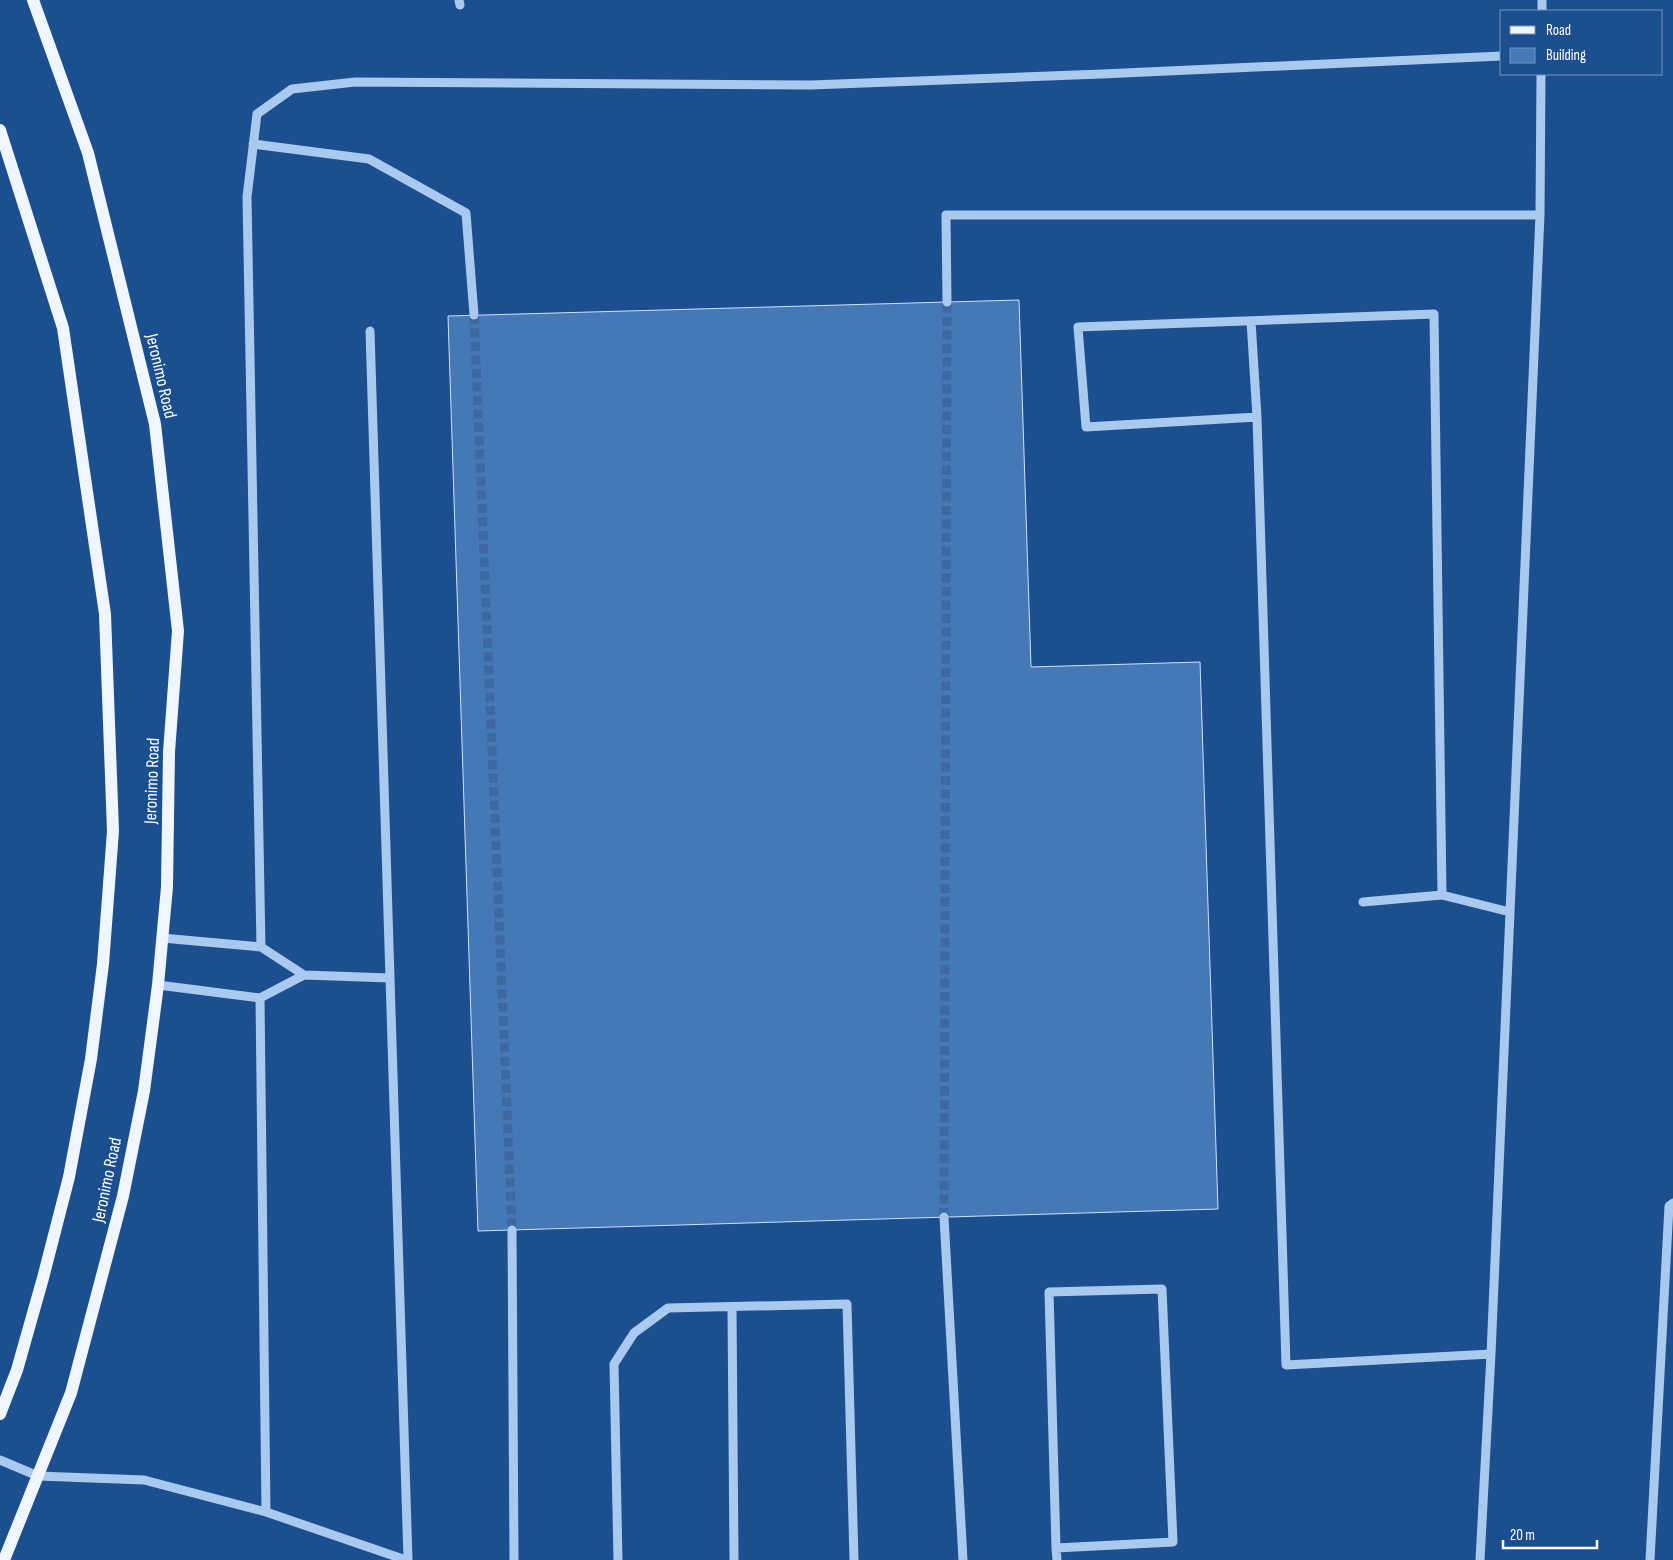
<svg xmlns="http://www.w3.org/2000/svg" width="1673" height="1560" font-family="'Sofia Sans Condensed',sans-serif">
<rect width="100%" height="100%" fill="#1b4f8f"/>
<path fill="#4478b7" stroke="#cfe3fa" d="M1019 300 1031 667 1200 662 1218 1209 478 1231 448 316Z"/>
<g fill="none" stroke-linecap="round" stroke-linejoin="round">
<path stroke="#3d69a0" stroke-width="9" stroke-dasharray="9 4.5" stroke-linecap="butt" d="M474 315 512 1230
M944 1217 947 302"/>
<path stroke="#a9c9ee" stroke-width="9" d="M459 0 460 5
M1542 11V0
M253 144 369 159 466 213 474 315
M947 302 946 215H1540
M1251 321 1257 417
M370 331 390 978
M1363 902 1442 895
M162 938 261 947 304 975
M261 947 247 197 257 114 292 89 355 82 811 85 1102 74 1502 56
M158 985 260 998 304 975 390 978 408 1560
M260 998 266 1512
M944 1217 963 1560
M512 1230 514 1560
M732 1307 734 1560
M1491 1354 1286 1365 1257 417 1086 427 1078 327 1434 314 1442 895 1510 912
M0 1460 38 1476 144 1480 266 1512 406 1560
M1056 1548 1173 1542 1162 1289 1049 1292 1056 1548 1057 1560
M618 1560 614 1364 634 1333 668 1308 847 1304 854 1560
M1480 1560 1491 1354 1540 215 1541 74
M1650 1560 1669 1206 1673 1203"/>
<path stroke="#f0f6ff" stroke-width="12" d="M0 130 63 328 105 614 113 831 103 964 91 1059 69 1177 43 1278 17 1370 0 1414
M4 1560 71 1393 123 1196 144 1091 158 985 167 887 169 752 178 631 155 424 88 153 33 0"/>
</g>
<g text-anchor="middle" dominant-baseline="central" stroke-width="4.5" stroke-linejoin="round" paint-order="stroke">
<g font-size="18" fill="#fff" stroke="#1b4f8f">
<text transform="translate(161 376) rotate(77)">Jeronimo Road</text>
<text transform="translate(152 781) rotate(-88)">Jeronimo Road</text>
<text transform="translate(107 1180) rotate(-78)">Jeronimo Road</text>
</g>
</g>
<rect x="1500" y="10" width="162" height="65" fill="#1b4f8f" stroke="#7695bc"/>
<rect x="1510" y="26" width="25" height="8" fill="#f0f6ff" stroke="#7695bc"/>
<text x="1546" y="35" font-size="15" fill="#ffffff">Road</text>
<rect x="1510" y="48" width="25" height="15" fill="#4478b7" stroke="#7695bc"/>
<text x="1546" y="60" font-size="15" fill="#ffffff">Building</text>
<path d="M1503 1540v8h94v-8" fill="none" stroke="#ffffff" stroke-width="2.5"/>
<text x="1510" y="1540" font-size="15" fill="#ffffff" stroke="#1b4f8f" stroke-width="4" paint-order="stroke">20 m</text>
</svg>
